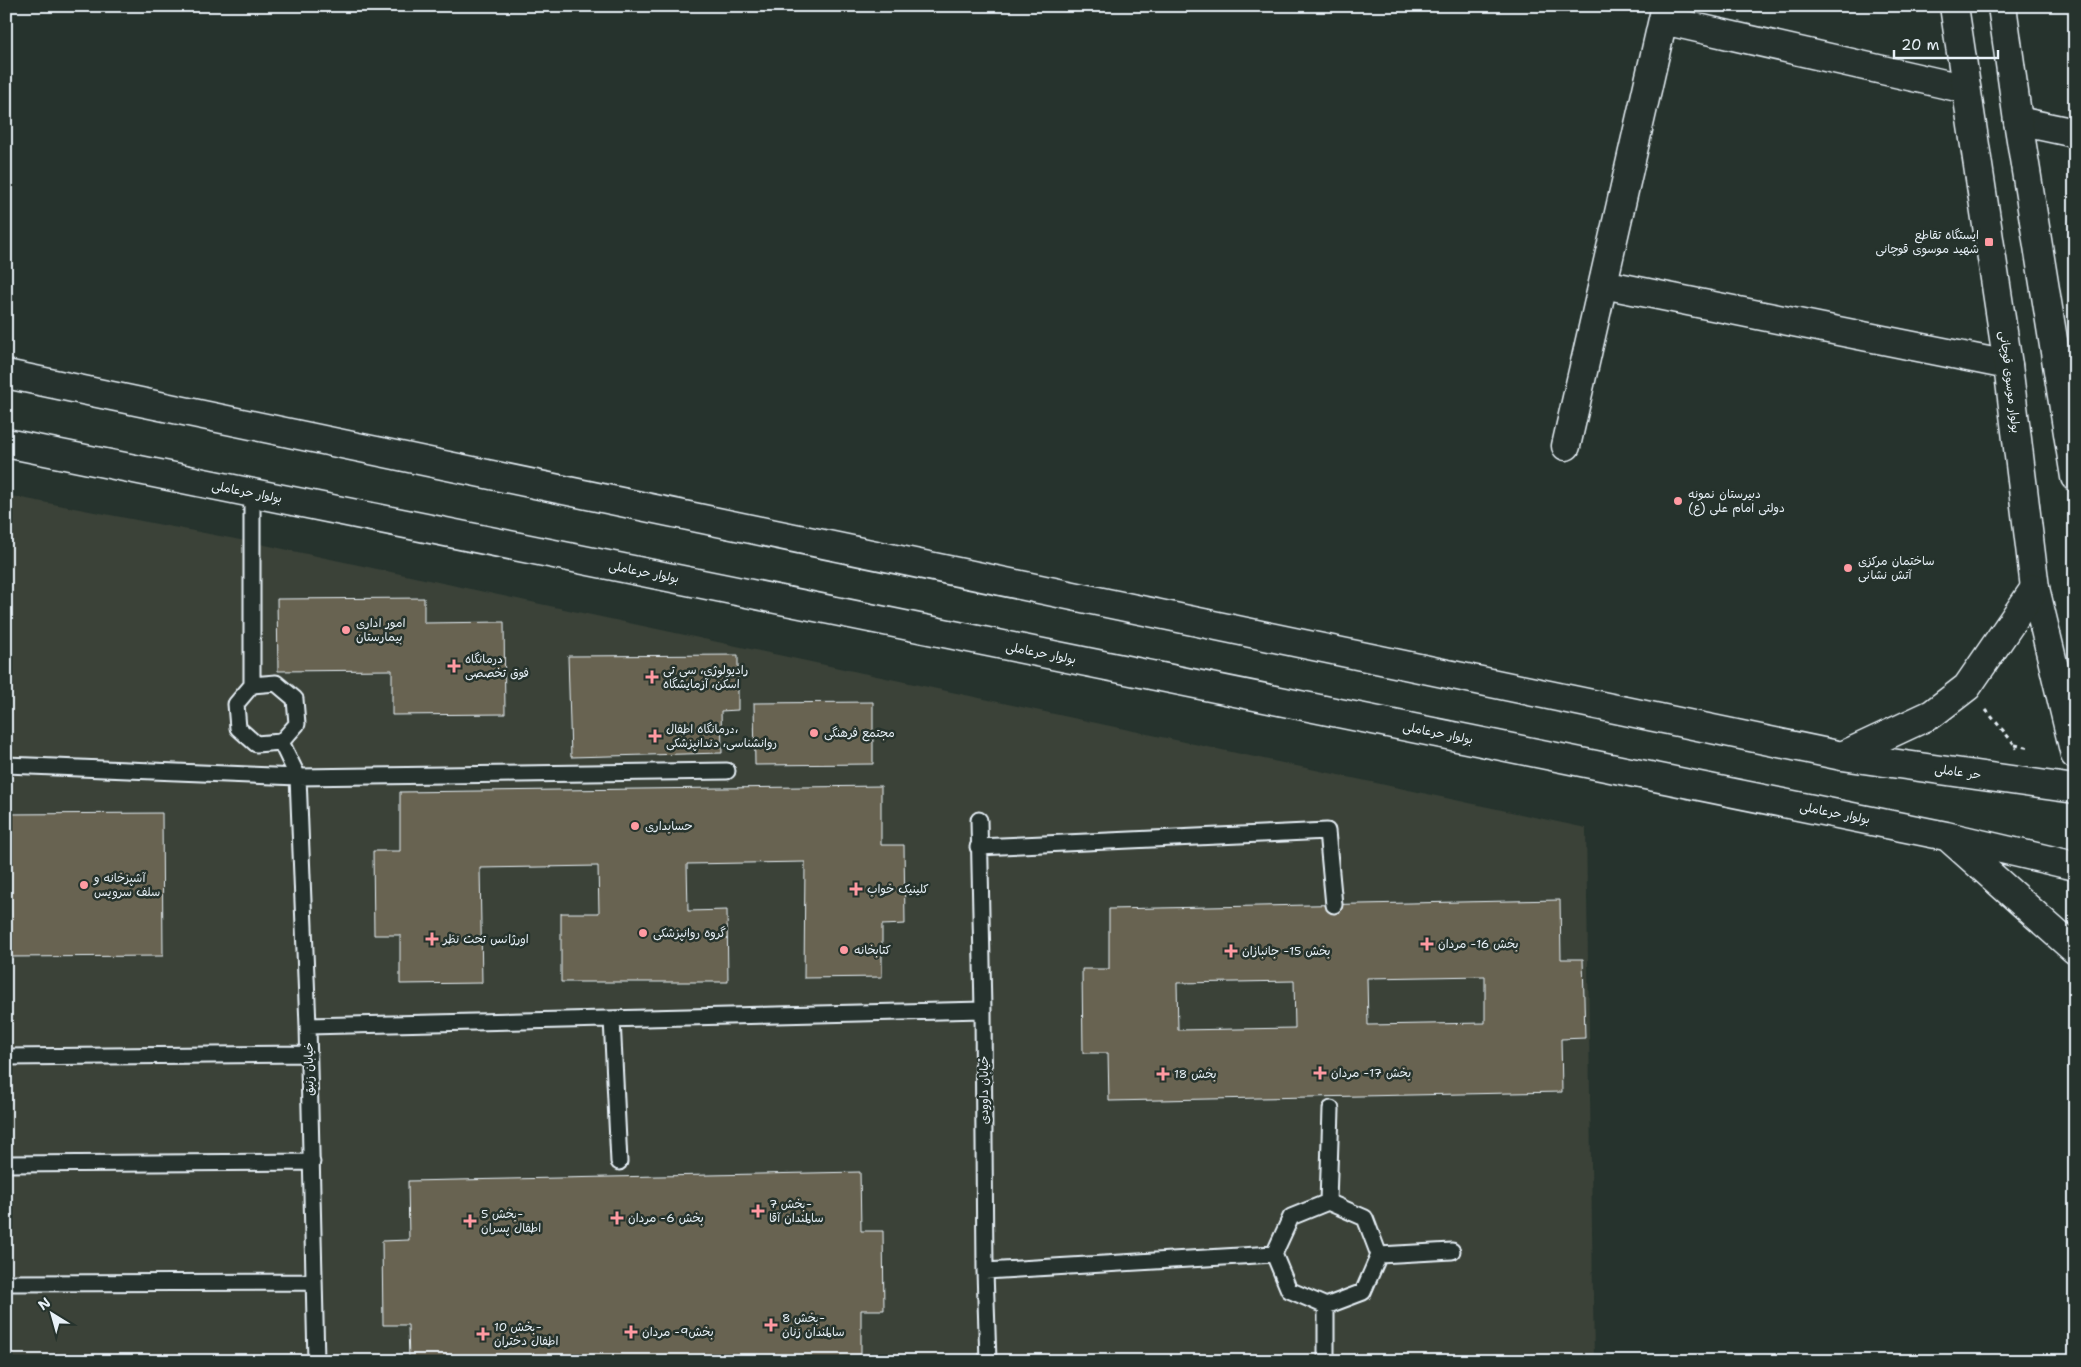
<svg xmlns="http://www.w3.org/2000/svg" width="2081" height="1367" font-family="'Shantell Sans','Playpen Sans Arabic',sans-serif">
<rect width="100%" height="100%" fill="#26332d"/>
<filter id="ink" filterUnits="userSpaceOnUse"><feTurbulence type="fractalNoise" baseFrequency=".02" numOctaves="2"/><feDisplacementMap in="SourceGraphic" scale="10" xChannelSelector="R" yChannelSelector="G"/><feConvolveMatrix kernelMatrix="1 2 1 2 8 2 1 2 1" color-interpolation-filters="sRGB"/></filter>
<g filter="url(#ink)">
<path fill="#3a4238" d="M6 495 251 542 1586 828 1594 1361H6Z"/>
<path fill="#686451" stroke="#e8f1f8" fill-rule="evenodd" d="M424 598V623L504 622 505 714 392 715V670L278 671 277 599Z
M738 655V710L721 711 722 753 571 757 568 656Z
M873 702V764L755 765 754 703Z
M881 786V845H904L905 924 882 925V977L804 978 805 862 687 864 688 911 727 910 728 982H561V913H599L598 866 480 868 482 983 400 984V935H374L373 851H400V792Z
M162 813 163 956 6 957V814Z
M1560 900 1561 959H1583L1585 1038 1561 1039 1562 1092 1109 1101 1108 1053H1083L1082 969H1109V909ZM1485 976V1023L1368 1025 1367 978ZM1294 981 1295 1028 1178 1030 1177 983Z
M860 1172 861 1231H883L884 1310H861V1361H409L408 1325H383L382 1241 409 1240 408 1181Z"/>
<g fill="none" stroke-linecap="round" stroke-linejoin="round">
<defs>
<path id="service" d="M252 493V685
M276 683 295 699 297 724 281 742 256 744 238 728 236 704 252 685Z
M281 742 298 777 308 1026 316 1361
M6 765 298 777 727 771
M979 820 983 1010 985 1271 988 1361
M978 847 1327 831 1334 905
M612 1019 619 1162
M308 1026 983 1010
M6 1057 309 1054
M6 1164 312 1162
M1328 1202 1365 1218 1379 1255 1363 1292 1326 1306 1289 1290 1274 1254 1291 1217Z
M1328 1202 1331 1109
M1379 1255 1452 1251
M985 1271 1274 1254
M6 1283 314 1282
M1326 1306V1361"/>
<path id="minor" d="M1663 20 1966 89
M2018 121 2075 133
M1603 284 2008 365
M1566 446 1666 6"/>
<path id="tertiary" d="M1954 6 2008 365 2035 588 2075 755
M2002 6 2018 121 2075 477"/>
<path id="secondary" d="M6 374 1842 756 2075 789
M6 443 1946 836 2075 866
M1842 756 1932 714 1967 687 2035 588
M1949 838 2075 950"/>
</defs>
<use href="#service" stroke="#e8f1f8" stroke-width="19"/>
<use href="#minor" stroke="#e8f1f8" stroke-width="31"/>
<use href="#tertiary" stroke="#e8f1f8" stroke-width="31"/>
<use href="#secondary" stroke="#e8f1f8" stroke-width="31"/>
<path stroke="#e8f1f8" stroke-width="3" stroke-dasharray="4 4" stroke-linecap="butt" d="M1986 710 2015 745 2016 749
M2015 745 2030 748"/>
<use href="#service" stroke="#26332d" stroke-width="15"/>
<use href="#minor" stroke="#26332d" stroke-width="28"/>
<use href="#tertiary" stroke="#26332d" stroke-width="28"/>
<use href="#secondary" stroke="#26332d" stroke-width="28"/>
</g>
</g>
<g fill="#ff9aa2" stroke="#26332d" stroke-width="2">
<rect x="1984" y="237" width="10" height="10" rx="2.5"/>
<circle cx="1678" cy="501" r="5"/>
<circle cx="1848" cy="568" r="5"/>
<circle cx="346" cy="630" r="5"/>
<path d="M451.5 658.5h5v5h5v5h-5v5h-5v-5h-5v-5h5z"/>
<path d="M649.5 669.5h5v5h5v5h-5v5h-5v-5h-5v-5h5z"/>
<circle cx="814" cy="733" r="5"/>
<path d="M652.5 728.5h5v5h5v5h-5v5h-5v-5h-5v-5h5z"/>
<circle cx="635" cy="826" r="5"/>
<circle cx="84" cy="885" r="5"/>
<path d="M853.5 881.5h5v5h5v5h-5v5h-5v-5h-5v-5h5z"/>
<circle cx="643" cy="933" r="5"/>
<path d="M429.5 931.5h5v5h5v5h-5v5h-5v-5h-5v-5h5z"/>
<path d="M1424.5 936.5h5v5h5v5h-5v5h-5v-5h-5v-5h5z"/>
<circle cx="844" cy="950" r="5"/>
<path d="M1228.5 943.5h5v5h5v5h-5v5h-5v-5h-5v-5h5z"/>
<path d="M1317.5 1065.5h5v5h5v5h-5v5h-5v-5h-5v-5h5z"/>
<path d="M1160.5 1066.5h5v5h5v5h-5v5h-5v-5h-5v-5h5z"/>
<path d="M755.5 1203.5h5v5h5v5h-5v5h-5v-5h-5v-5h5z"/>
<path d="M614.5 1210.5h5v5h5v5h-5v5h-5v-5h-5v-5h5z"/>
<path d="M467.5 1213.5h5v5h5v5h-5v5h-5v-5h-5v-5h5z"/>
<path d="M768.5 1317.5h5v5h5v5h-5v5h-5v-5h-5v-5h5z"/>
<path d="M628.5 1324.5h5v5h5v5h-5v5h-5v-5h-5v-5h5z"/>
<path d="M480.5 1326.5h5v5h5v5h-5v5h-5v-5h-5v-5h5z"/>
</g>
<g text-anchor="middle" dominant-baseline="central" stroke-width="5" stroke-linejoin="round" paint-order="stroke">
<g font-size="12" fill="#e8f1f8" stroke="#26332d" text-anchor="start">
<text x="1979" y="235" text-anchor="end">ایستگاه تقاطع<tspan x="1979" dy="14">شهید موسوی قوچانی</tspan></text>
<text x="1688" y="494">دبیرستان نمونه<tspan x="1688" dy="14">دولتی امام علی (ع)</tspan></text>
<text x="1858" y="561">ساختمان مرکزی<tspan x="1858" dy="14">آتش نشانی</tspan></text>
<text x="356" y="623">امور اداری<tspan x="356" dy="14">بیمارستان</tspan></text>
<text x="465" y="659">درمانگاه<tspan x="465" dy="14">فوق تخصصی</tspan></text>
<text x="663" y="670">رادیولوژی، سی تی<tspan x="663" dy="14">اسکن، آزمایشگاه</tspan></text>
<text x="666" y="729">درمانگاه اطفال،<tspan x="666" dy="14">روانشناسی، دندانپزشکی</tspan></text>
<text x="824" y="733">مجتمع فرهنگی</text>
<text x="645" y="826">حسابداری</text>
<text x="94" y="878">آشپزخانه و<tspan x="94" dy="14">سلف سرویس</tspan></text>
<text x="867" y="889">کلینیک خواب</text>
<text x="653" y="933">گروه روانپزشکی</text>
<text x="443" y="939">اورژانس تحت نظر</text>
<text x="1438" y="944">بخش 16- مردان</text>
<text x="854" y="950">کتابخانه</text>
<text x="1242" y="951">بخش 15- جانبازان</text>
<text x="1331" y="1073">بخش 17- مردان</text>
<text x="1174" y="1074">بخش 18</text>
<text x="769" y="1204">بخش 7-<tspan x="769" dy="14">سالمندان آقا</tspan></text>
<text x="481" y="1214">بخش 5-<tspan x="481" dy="14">اطفال پسران</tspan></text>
<text x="628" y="1218">بخش 6- مردان</text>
<text x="782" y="1318">بخش 8-<tspan x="782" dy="14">سالمندان زنان</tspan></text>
<text x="494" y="1327">بخش 10-<tspan x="494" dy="14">اطفال دختران</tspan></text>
<text x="642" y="1332">بخش9- مردان</text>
</g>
<g font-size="12" fill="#e8f1f8" stroke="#26332d">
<text transform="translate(2010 382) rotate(83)">بولوار موسوی قوچانی</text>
<text transform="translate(247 492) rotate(11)">بولوار حرعاملی</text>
<text transform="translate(644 572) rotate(11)">بولوار حرعاملی</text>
<text transform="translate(1041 653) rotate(11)">بولوار حرعاملی</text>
<text transform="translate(1438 733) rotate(11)">بولوار حرعاملی</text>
<text transform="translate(1958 772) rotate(8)">حر عاملی</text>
<text transform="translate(1835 813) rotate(11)">بولوار حرعاملی</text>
<text transform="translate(309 1069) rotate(-91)">خیابان زنبق</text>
<text transform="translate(984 1090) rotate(-90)">خیابان داوودی</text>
</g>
</g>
<rect width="2081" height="1367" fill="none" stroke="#26332d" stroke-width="25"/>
<rect x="12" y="12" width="2056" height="1342" fill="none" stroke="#e8f1f8" stroke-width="2" filter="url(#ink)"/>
<g transform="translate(52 1314) rotate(323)" stroke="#26332d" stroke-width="4" paint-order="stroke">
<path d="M0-4L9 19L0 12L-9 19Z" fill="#e8f1f8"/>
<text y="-8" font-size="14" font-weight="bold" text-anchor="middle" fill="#e8f1f8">N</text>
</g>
<path d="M1894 50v8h104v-8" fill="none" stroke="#e8f1f8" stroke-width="2.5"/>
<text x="1901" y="50" font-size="15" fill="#e8f1f8" stroke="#26332d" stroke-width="4" paint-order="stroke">20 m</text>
</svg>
